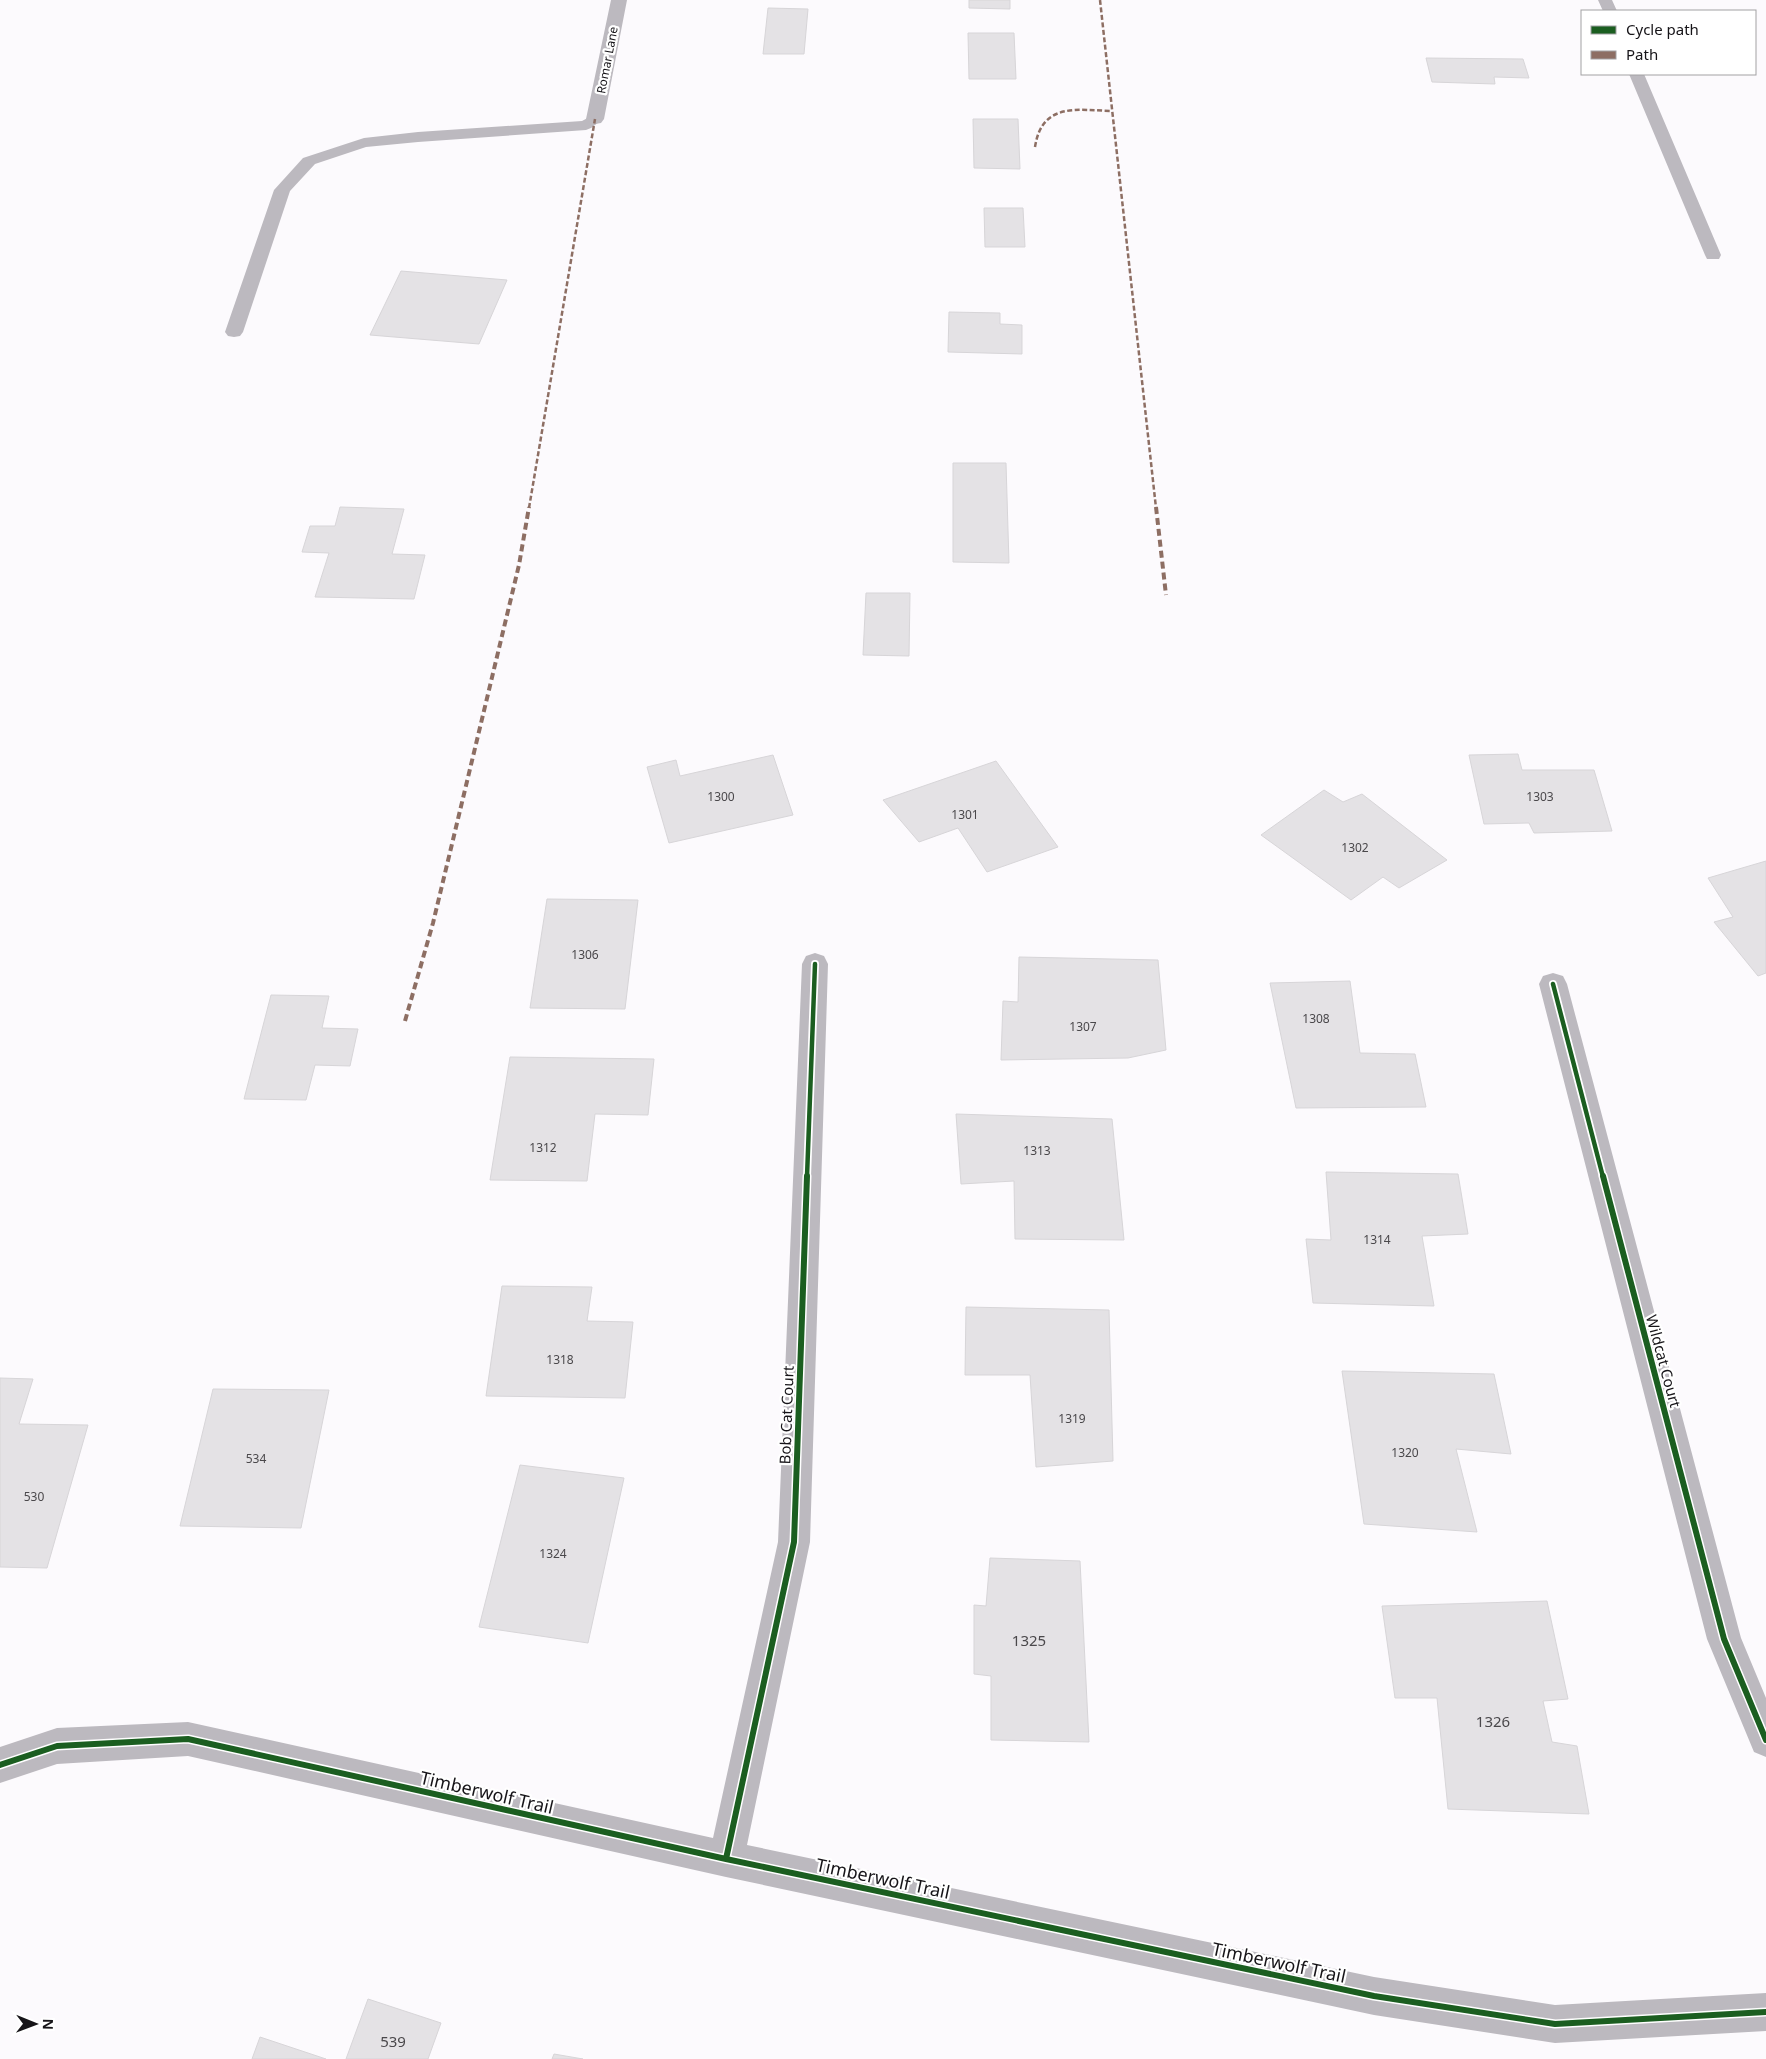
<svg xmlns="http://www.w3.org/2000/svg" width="1766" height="2059" font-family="'Noto Sans',sans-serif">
<rect width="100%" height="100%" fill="#fcfafd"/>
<path fill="#e4e2e5" stroke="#d7d5d8" d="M969 0H1010V9L969 8Z
M768 8 808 9 804 54H763Z
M968 33H1014L1016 79H969Z
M1426 58 1523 59 1529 78 1494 77 1495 84 1432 82Z
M973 119H1018L1020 169 974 168Z
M984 208H1023L1025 247H985Z
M401 271 507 280 479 344 370 335Z
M949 312 1000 313V324L1022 325V354L948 352Z
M953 463H1006L1009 563 953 562Z
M340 507 404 509 392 554 425 555 414 599 315 597 329 553 302 552 310 526H335Z
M866 593H910L909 656 863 655Z
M1518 754 1522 770H1594L1612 831 1534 833 1529 823 1484 824 1469 755Z
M773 755 793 815 669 843 647 767 676 760 680 776Z
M996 761 1058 847 987 872 958 828 919 842 883 800Z
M1324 790 1343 802 1362 794 1447 860 1399 888 1383 877 1351 900 1261 835Z
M1766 861V973L1758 976 1714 922 1733 917 1708 878Z
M547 899 638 900 625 1009 530 1008Z
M1019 957 1158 960 1166 1050 1128 1058 1001 1060 1003 1001 1018 1002Z
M1350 981 1360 1053 1415 1054 1426 1107 1296 1108 1270 983Z
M271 995 329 996 322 1028 358 1029 350 1066 315 1065 306 1100 244 1099Z
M510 1057 654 1059 648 1115 595 1114 587 1181 490 1180Z
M956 1114 1112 1119 1124 1240 1015 1239 1014 1181 961 1184Z
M1326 1172 1458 1174 1468 1234 1422 1236 1434 1306 1313 1303 1306 1239 1331 1240Z
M502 1286 592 1287 587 1321 633 1322 625 1398 486 1396Z
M966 1307 1109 1310 1113 1461 1036 1467 1030 1375H965Z
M1342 1371 1494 1374 1511 1454 1456 1449 1477 1532 1364 1524Z
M0 1378 33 1379 19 1424 88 1425 47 1568 0 1567Z
M213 1389 329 1390 301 1528 180 1526Z
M520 1465 624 1478 588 1643 479 1627Z
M990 1558 1080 1561 1089 1742 991 1740V1676L974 1674V1605L986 1606Z
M1547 1601 1568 1699 1543 1701 1552 1742 1577 1746 1589 1814 1448 1809 1437 1698H1395L1382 1606Z
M368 1999 441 2023 428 2059H346Z
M260 2037 326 2059H252Z
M554 2054 583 2059H552Z"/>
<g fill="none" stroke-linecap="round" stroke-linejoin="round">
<path fill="#bcb9bf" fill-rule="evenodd" d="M1598 0H1612L1617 11H1603Z
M1629 74H1644L1721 255 1719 259H1707L1705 255Z
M595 114 600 116 603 119 591 128 586 130 418 142 366 147 315 164 290 191 243 332 240 336 234 337 228 336 225 332 274 190 303 158 364 138 418 132 582 121Z"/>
<path fill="#bcb9bf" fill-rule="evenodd" d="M611 0H627L604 119 601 123 595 124 589 123 586 119Z
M815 953 824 956 828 964 810 1542 747 1845 1374 1977 1555 2005 1766 1993V2031L1555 2043 1374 2015 726 1877 188 1756 57 1764 0 1783V1747L57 1728 188 1722 713 1838 778 1542 802 964 806 956Z
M1553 973 1563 976 1567 984 1741 1638 1766 1698V1757L1754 1752 1707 1639 1539 984 1543 976Z"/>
<path stroke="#8d6e63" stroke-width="2.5" stroke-dasharray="5 2.5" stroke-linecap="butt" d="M1100 0 1156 508
M1035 147C1042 102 1077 110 1112 111
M529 508 595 119"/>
<path stroke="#8d6e63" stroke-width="4" stroke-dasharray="7 4" stroke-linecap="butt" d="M1156 507 1166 595
M405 1021 433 923 519 565 529 507"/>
<defs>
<path id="cycleway-far1" d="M1553 984 1603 1177
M807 1177 815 964"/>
<path id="cycleway" d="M1603 1176 1724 1639 1766 1740
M0 1765 57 1746 188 1739 726 1859 1374 1996 1555 2024 1766 2012
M726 1859 794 1542 807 1176"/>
</defs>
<use href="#cycleway-far1" stroke="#fff" stroke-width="8"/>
<use href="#cycleway" stroke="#fff" stroke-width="9"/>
<use href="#cycleway-far1" stroke="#1b5e20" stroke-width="4.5"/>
<use href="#cycleway" stroke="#1b5e20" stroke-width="6"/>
</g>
<g text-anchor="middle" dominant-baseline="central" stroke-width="4.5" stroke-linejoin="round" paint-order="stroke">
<g font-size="12" fill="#161418" stroke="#fff">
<text transform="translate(607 60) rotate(-79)">Romar Lane</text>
</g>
<g font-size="12" fill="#4a484b">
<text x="721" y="796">1300</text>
<text x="1540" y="796">1303</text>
<text x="965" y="814">1301</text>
<text x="1355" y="847">1302</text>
<text x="585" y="954">1306</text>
<text x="1316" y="1018">1308</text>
<text x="1083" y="1026">1307</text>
<text x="543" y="1147">1312</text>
<text x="1037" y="1150">1313</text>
<text x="1377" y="1239">1314</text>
<text x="560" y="1359">1318</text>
<text x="1072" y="1418">1319</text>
<text x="1405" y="1452">1320</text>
<text x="256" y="1458">534</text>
<text x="34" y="1496">530</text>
<text x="553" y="1553">1324</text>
</g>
<g font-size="15" fill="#161418" stroke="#fff">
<text transform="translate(1664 1361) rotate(75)">Wildcat Court</text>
<text transform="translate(786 1415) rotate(-88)">Bob Cat Court</text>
</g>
<g font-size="15" fill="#4a484b">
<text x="1029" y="1640">1325</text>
<text x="1493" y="1721">1326</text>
<text x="393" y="2041">539</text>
</g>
<g font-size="18" fill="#161418" stroke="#fff">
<text transform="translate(487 1792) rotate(13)">Timberwolf Trail</text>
<text transform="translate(883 1878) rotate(12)">Timberwolf Trail</text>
<text transform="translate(1279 1962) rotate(12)">Timberwolf Trail</text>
</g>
</g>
<rect x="1581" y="10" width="175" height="65" fill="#ffffff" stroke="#a2a1a3"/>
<rect x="1591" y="26" width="25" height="8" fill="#1b5e20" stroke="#a2a1a3"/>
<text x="1626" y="35" font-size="15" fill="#161418">Cycle path</text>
<rect x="1591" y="51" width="25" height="8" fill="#8d6e63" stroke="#a2a1a3"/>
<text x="1626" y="60" font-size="15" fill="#161418">Path</text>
<g transform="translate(35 2024) rotate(91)" stroke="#ffffff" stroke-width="4" paint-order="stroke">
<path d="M0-4L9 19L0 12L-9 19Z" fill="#161418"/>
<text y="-8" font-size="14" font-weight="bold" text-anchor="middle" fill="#161418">N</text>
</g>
</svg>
